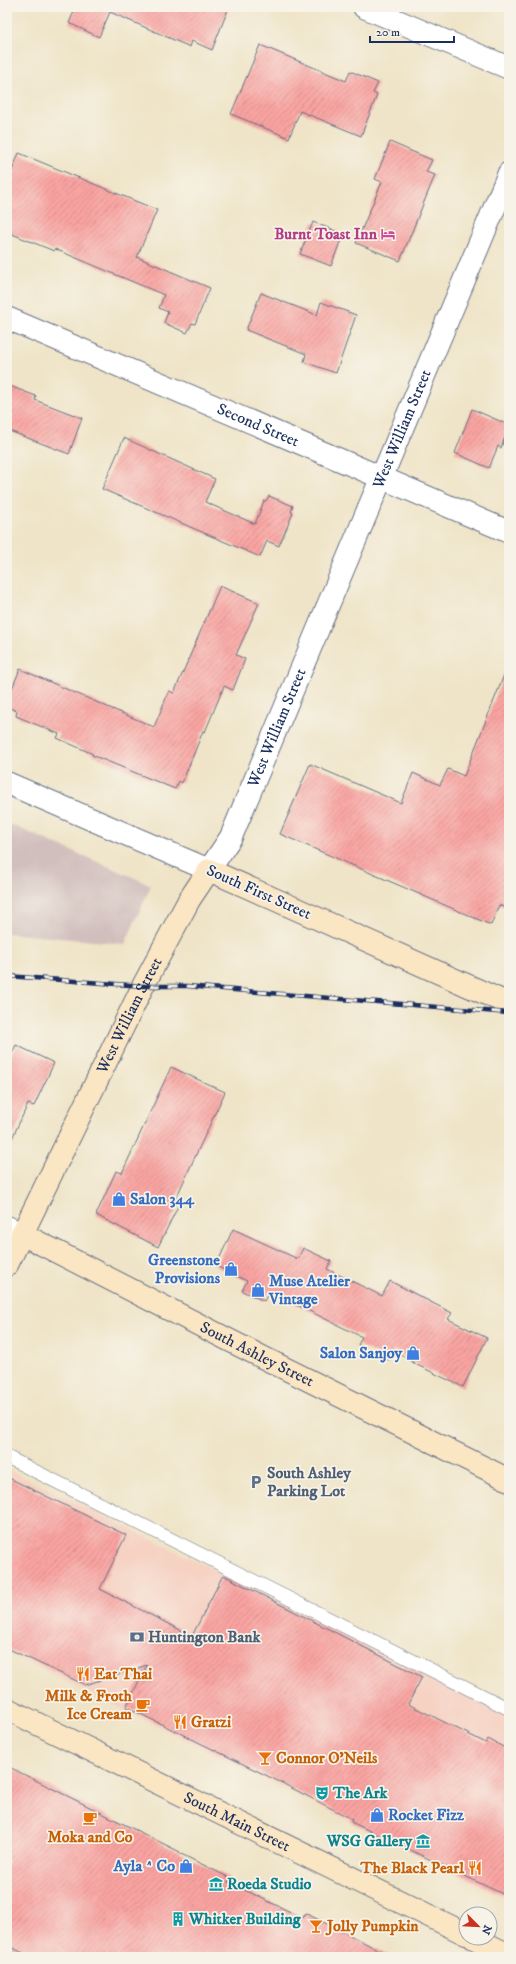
<svg xmlns="http://www.w3.org/2000/svg" width="516" height="1964" font-family="'IM FELL DW Pica',serif">
<defs>
<pattern id="building-hatch" width="6" height="6" patternUnits="userSpaceOnUse"><rect width="6" height="6" fill="#faa4a2"/><path d="M-1 1l2-2M0 6l6-6M5 7l2-2" fill="none" stroke="#ca8687"/></pattern>
</defs>
<rect width="100%" height="100%" fill="#f7f3e8"/>
<filter id="ink" filterUnits="userSpaceOnUse"><feTurbulence type="fractalNoise" baseFrequency=".025" numOctaves="2"/><feDisplacementMap in="SourceGraphic" scale="8" xChannelSelector="R" yChannelSelector="G"/><feConvolveMatrix kernelMatrix="1 2 1 2 8 2 1 2 1" color-interpolation-filters="sRGB"/></filter>
<filter id="wash" filterUnits="userSpaceOnUse"><feTurbulence type="fractalNoise" baseFrequency=".012" numOctaves="4" result="noise"/><feDisplacementMap in="SourceGraphic" scale="16" xChannelSelector="R" yChannelSelector="G"/><feGaussianBlur stdDeviation="0.9" result="paint"/><feColorMatrix in="noise" values="0 0 0 0 0 0 0 0 0 0 0 0 0 0 0 0 0 1.4 0 .05"/><feComposite in="paint" operator="in"/></filter>
<g filter="url(#wash)">
<rect width="100%" height="100%" fill="#efe4c7"/>
<path fill="#f6d2c3" d="M7 1469 509 1713V1885L503 1897 7 1652Z"/>
<path fill="#d1bfbd" d="M7 823 151 885 125 944 7 933Z"/>
<g id="blocks">
<path fill="url(#building-hatch)" d="M76 7H229L212 50 192 41 190 47 110 12 99 37 69 23Z
M260 45 346 81 350 71 378 83 373 93 377 95 361 136 300 111 289 138 231 114Z
M390 142 432 160 426 172 435 175 400 261 356 243 382 182 375 179Z
M19 153 157 210 137 257 210 288 195 324 192 323 187 333 164 323 168 312 159 308 164 295 55 249 54 251 7 232V183Z
M313 222 343 234 331 266 300 254Z
M261 293 317 315 321 302 356 315 336 373 304 362 306 354 246 330Z
M7 385 36 396 35 400 82 418 69 454 7 430Z
M472 409 509 425 501 448 498 446 489 468 455 453Z
M124 438 215 479 205 502 255 524 264 501H266L269 496 293 506 291 512 293 513 279 546 267 541 260 557 102 489Z
M220 586 259 603 236 655 245 659 233 690 224 686 205 732 203 731 182 783 179 781 175 789 92 755 93 754 57 738 59 734 16 716 17 711 7 707V701L20 669 154 727 169 691 174 693Z
M508 665 509 909 499 905 491 925 280 834 310 764 401 803 413 773 440 785 448 769 464 776Z
M16 1045 54 1063 34 1106 28 1104 7 1149V1064Z
M171 1067 225 1092 176 1198 181 1200 158 1247 96 1215 116 1171 122 1173Z
M233 1229 298 1259 303 1248 331 1261 327 1269 382 1296 390 1281 452 1313 448 1319 487 1338 463 1387 417 1365 394 1350 389 1360 358 1345 362 1337 271 1292H269L264 1301 242 1291 247 1281 216 1266Z
M7 1477 126 1535 100 1589 192 1636 223 1575 422 1677 408 1704 486 1743 488 1739 509 1750V1897L351 1822 352 1819 280 1782 126 1707 147 1665 85 1685 7 1648Z
M7 1766 180 1852 179 1853 230 1878 228 1882 303 1918 305 1913 393 1957H31L7 1945Z"/>
</g>
</g>
<g filter="url(#ink)">
<use href="#blocks" fill-opacity="0" stroke="#656e83" stroke-width="1"/>
<g fill="none" stroke-linecap="round" stroke-linejoin="round">
<defs>
<path id="lane" d="M7 1457 509 1709
M7 1955 11 1957"/>
<g id="street">
<path d="M364 7 509 68"/>
<path id="s1" d="M7 318 509 532"/>
<path id="s2" d="M7 783 209 870 231 837 509 173"/>
<path d="M7 1227 22 1234"/>
</g>
<g id="secondary">
<path id="s3" d="M22 1234 262 1357 509 1480"/>
<path id="s4" d="M7 1265 143 986 189 900 209 870 509 1004"/>
<path id="s5" d="M7 1709 466 1934"/>
<path d="M474 1938 509 1955"/>
</g>
</defs>
<use href="#lane" stroke="#656e83" stroke-width="14"/>
<use href="#street" stroke="#656e83" stroke-width="24"/>
<use href="#secondary" stroke="#656e83" stroke-width="24"/>
<use href="#lane" stroke="#fff" stroke-width="13"/>
<use href="#street" stroke="#fff" stroke-width="22"/>
<use href="#secondary" stroke="#fbe6c4" stroke-width="22"/>
<defs>
<path id="rail" d="M7 976 143 986H187L509 1013"/>
</defs>
<use href="#rail" stroke="#1b2f5e" stroke-width="4.5"/>
<use href="#rail" stroke="#f7f3e8" stroke-width="3" stroke-dasharray="9" stroke-linecap="butt"/>
</g>
</g>
<defs>
<symbol id="hotel-bare" viewBox="-9 -9 18 18"><path d="M-6-4.5h1.5V1H6V5H4.5V3h-9V5H-6ZM-4 0a1.8 1.8 0 1 1 3.6 0ZM.5 0V-2.5h3Q6-2.5 6 0Z" fill="#d1479c" stroke="#f7f3e8" stroke-width="2.5" paint-order="stroke"/></symbol>
<symbol id="shop-bare" viewBox="-9 -9 18 18"><path d="M-5-2.5h2.3a2.7 3.5 0 0 1 5.4 0H5L5.5 6h-11ZM-1.5-2.5h3a1.5 2.3 0 0 0-3 0Z" fill="#3f7fe0" stroke="#f7f3e8" stroke-width="2.5" paint-order="stroke"/></symbol>
<symbol id="parking-bare" viewBox="-9 -9 18 18"><path d="M-3.5-5.5H1a3.5 3.5 0 0 1 0 7H-1V5.5H-3.5ZM-1-3.4V-.6H.8a1.4 1.4 0 0 0 0-2.8Z" fill="#5c6f8a" stroke="#f7f3e8" stroke-width="2.5" paint-order="stroke"/></symbol>
<symbol id="bank-bare" viewBox="-9 -9 18 18"><path d="M-6-4H6V4H-6ZM0-2.3a2.3 2.3 0 1 0 0 4.6a2.3 2.3 0 1 0 0-4.6Z" fill="#5c6f8a" stroke="#f7f3e8" stroke-width="2.5" paint-order="stroke"/></symbol>
<symbol id="restaurant-bare" viewBox="-9 -9 18 18"><path d="M-5-6h1v4h1v-4h1v4h1v-4h1v5L-1.5 .5V6h-2V.5L-5-1ZM5-6V6H3V1.5H1.5Q1.5-4 5-6Z" fill="#e8710a" stroke="#f7f3e8" stroke-width="2.5" paint-order="stroke"/></symbol>
<symbol id="cafe-bare" viewBox="-9 -9 18 18"><path d="M-5.5-4.5H6V0H3Q3 3.5 0 3.5H-2.5Q-5.5 3.5-5.5 0ZM3-3.2v2h1.7v-2ZM-6 4.5H4V6H-6Z" fill="#e8710a" stroke="#f7f3e8" stroke-width="2.5" paint-order="stroke"/></symbol>
<symbol id="bar-bare" viewBox="-9 -9 18 18"><path d="M-6-5H6L.8 .8V4.5H3.5V6h-7V4.5H-.8V.8Z" fill="#e8710a" stroke="#f7f3e8" stroke-width="2.5" paint-order="stroke"/></symbol>
<symbol id="theatre-bare" viewBox="-9 -9 18 18"><path d="M-5-5.5Q0-4 5-5.5V0Q5 5 0 6Q-5 5-5 0ZM-3.3-2.5H-1v1.5H-3.3ZM1-2.5H3.3v1.5H1ZM-2.8 1Q0 5.5 2.8 1Z" fill="#0f9aa8" stroke="#f7f3e8" stroke-width="2.5" paint-order="stroke"/></symbol>
<symbol id="museum-bare" viewBox="-9 -9 18 18"><path d="M0-6L6-3V-2H-6V-3ZM-5-1h2V3h-2ZM-1-1h2V3h-2ZM3-1h2V3H3ZM-6 4H6V6H-6Z" fill="#0f9aa8" stroke="#f7f3e8" stroke-width="2.5" paint-order="stroke"/></symbol>
<symbol id="building-bare" viewBox="-9 -9 18 18"><path d="M-4-6H4V6H1V3H-1V6H-4ZM-2.5-4.3h1.7v1.8h-1.7ZM.8-4.3h1.7v1.8H.8ZM-2.5-1h1.7V.8h-1.7ZM.8-1h1.7V.8H.8Z" fill="#0f9aa8" stroke="#f7f3e8" stroke-width="2.5" paint-order="stroke"/></symbol>
</defs>
<g fill-rule="evenodd">
<use href="#hotel-bare" x="378" y="224" width="20" height="20"/>
<use href="#shop-bare" x="109" y="1189" width="20" height="20"/>
<use href="#shop-bare" x="221" y="1259" width="20" height="20"/>
<use href="#shop-bare" x="248" y="1280" width="20" height="20"/>
<use href="#shop-bare" x="403" y="1343" width="20" height="20"/>
<use href="#parking-bare" x="246" y="1472" width="20" height="20"/>
<use href="#bank-bare" x="127" y="1627" width="20" height="20"/>
<use href="#restaurant-bare" x="73" y="1664" width="20" height="20"/>
<use href="#cafe-bare" x="133" y="1695" width="20" height="20"/>
<use href="#restaurant-bare" x="170" y="1712" width="20" height="20"/>
<use href="#bar-bare" x="255" y="1748" width="20" height="20"/>
<use href="#theatre-bare" x="312" y="1783" width="20" height="20"/>
<use href="#shop-bare" x="367" y="1805" width="20" height="20"/>
<use href="#cafe-bare" x="80" y="1808" width="20" height="20"/>
<use href="#museum-bare" x="413" y="1831" width="20" height="20"/>
<use href="#shop-bare" x="176" y="1856" width="20" height="20"/>
<use href="#restaurant-bare" x="465" y="1858" width="20" height="20"/>
<use href="#museum-bare" x="206" y="1874" width="20" height="20"/>
<use href="#building-bare" x="168" y="1909" width="20" height="20"/>
<use href="#bar-bare" x="306" y="1916" width="20" height="20"/>
</g>
<g text-anchor="middle" dominant-baseline="central" stroke-width="3.5" stroke-linejoin="round" paint-order="stroke">
<g font-size="16" font-weight="bold" fill="#b23c85" stroke="#f7f3e8" text-anchor="end">
<text x="377" y="234">Burnt Toast Inn</text>
</g>
<g font-size="16" fill="#1b2f5e" stroke="#f7f3e8">
<text stroke="none"><textPath href="#s1" startOffset="273">Second Street</textPath></text>
<text stroke="none"><textPath href="#s2" startOffset="702">West William Street</textPath></text>
<text stroke="none"><textPath href="#s2" startOffset="378">West William Street</textPath></text>
<text transform="translate(259 892) rotate(24)">South First Street</text>
<text stroke="none"><textPath href="#s4" startOffset="278">West William Street</textPath></text>
<text stroke="none"><textPath href="#s3" startOffset="264">South Ashley Street</textPath></text>
<text stroke="none"><textPath href="#s5" startOffset="256">South Main Street</textPath></text>
</g>
<g font-size="16" font-weight="bold" fill="#366cbe" stroke="#f7f3e8" text-anchor="start">
<text x="130" y="1199">Salon 344</text>
<text x="220" y="1260" text-anchor="end">Greenstone<tspan x="220" dy="18">Provisions</tspan></text>
<text x="269" y="1281">Muse Atelier<tspan x="269" dy="18">Vintage</tspan></text>
<text x="402" y="1353" text-anchor="end">Salon Sanjoy</text>
<text x="388" y="1815">Rocket Fizz</text>
<text x="175" y="1866" text-anchor="end">Ayla ^ Co</text>
</g>
<g font-size="16" font-weight="bold" fill="#4e5e75" stroke="#f7f3e8" text-anchor="start">
<text x="267" y="1473">South Ashley<tspan x="267" dy="18">Parking Lot</tspan></text>
<text x="148" y="1637">Huntington Bank</text>
</g>
<g font-size="16" font-weight="bold" fill="#c56008" stroke="#f7f3e8" text-anchor="start">
<text x="94" y="1674">Eat Thai</text>
<text x="132" y="1696" text-anchor="end">Milk &amp; Froth<tspan x="132" dy="18">Ice Cream</tspan></text>
<text x="191" y="1722">Gratzi</text>
<text x="276" y="1758">Connor O'Neils</text>
<text x="90" y="1837" text-anchor="middle">Moka and Co</text>
<text x="464" y="1868" text-anchor="end">The Black Pearl</text>
<text x="327" y="1926">Jolly Pumpkin</text>
</g>
<g font-size="16" font-weight="bold" fill="#0d838f" stroke="#f7f3e8" text-anchor="start">
<text x="333" y="1793">The Ark</text>
<text x="412" y="1841" text-anchor="end">WSG Gallery</text>
<text x="227" y="1884">Roeda Studio</text>
<text x="189" y="1919">Whitker Building</text>
</g>
</g>
<rect width="516" height="1964" fill="none" stroke="#f7f3e8" stroke-width="24"/>
<g transform="translate(478 1926) rotate(114)"><circle r="19" fill="#f7f3e8" stroke="#9fa5b1"/>
<path d="M0-3L7 15L0 10L-7 15Z" fill="#c8321e"/>
<text y="-6" font-size="11" font-weight="bold" text-anchor="middle" fill="#1b2f5e">N</text>
</g>
<path d="M370 36v6h84v-6" fill="none" stroke="#1b2f5e" stroke-width="2"/>
<text x="376" y="36" font-size="12" fill="#1b2f5e" stroke="#f7f3e8" stroke-width="3" paint-order="stroke">20 m</text>
</svg>
